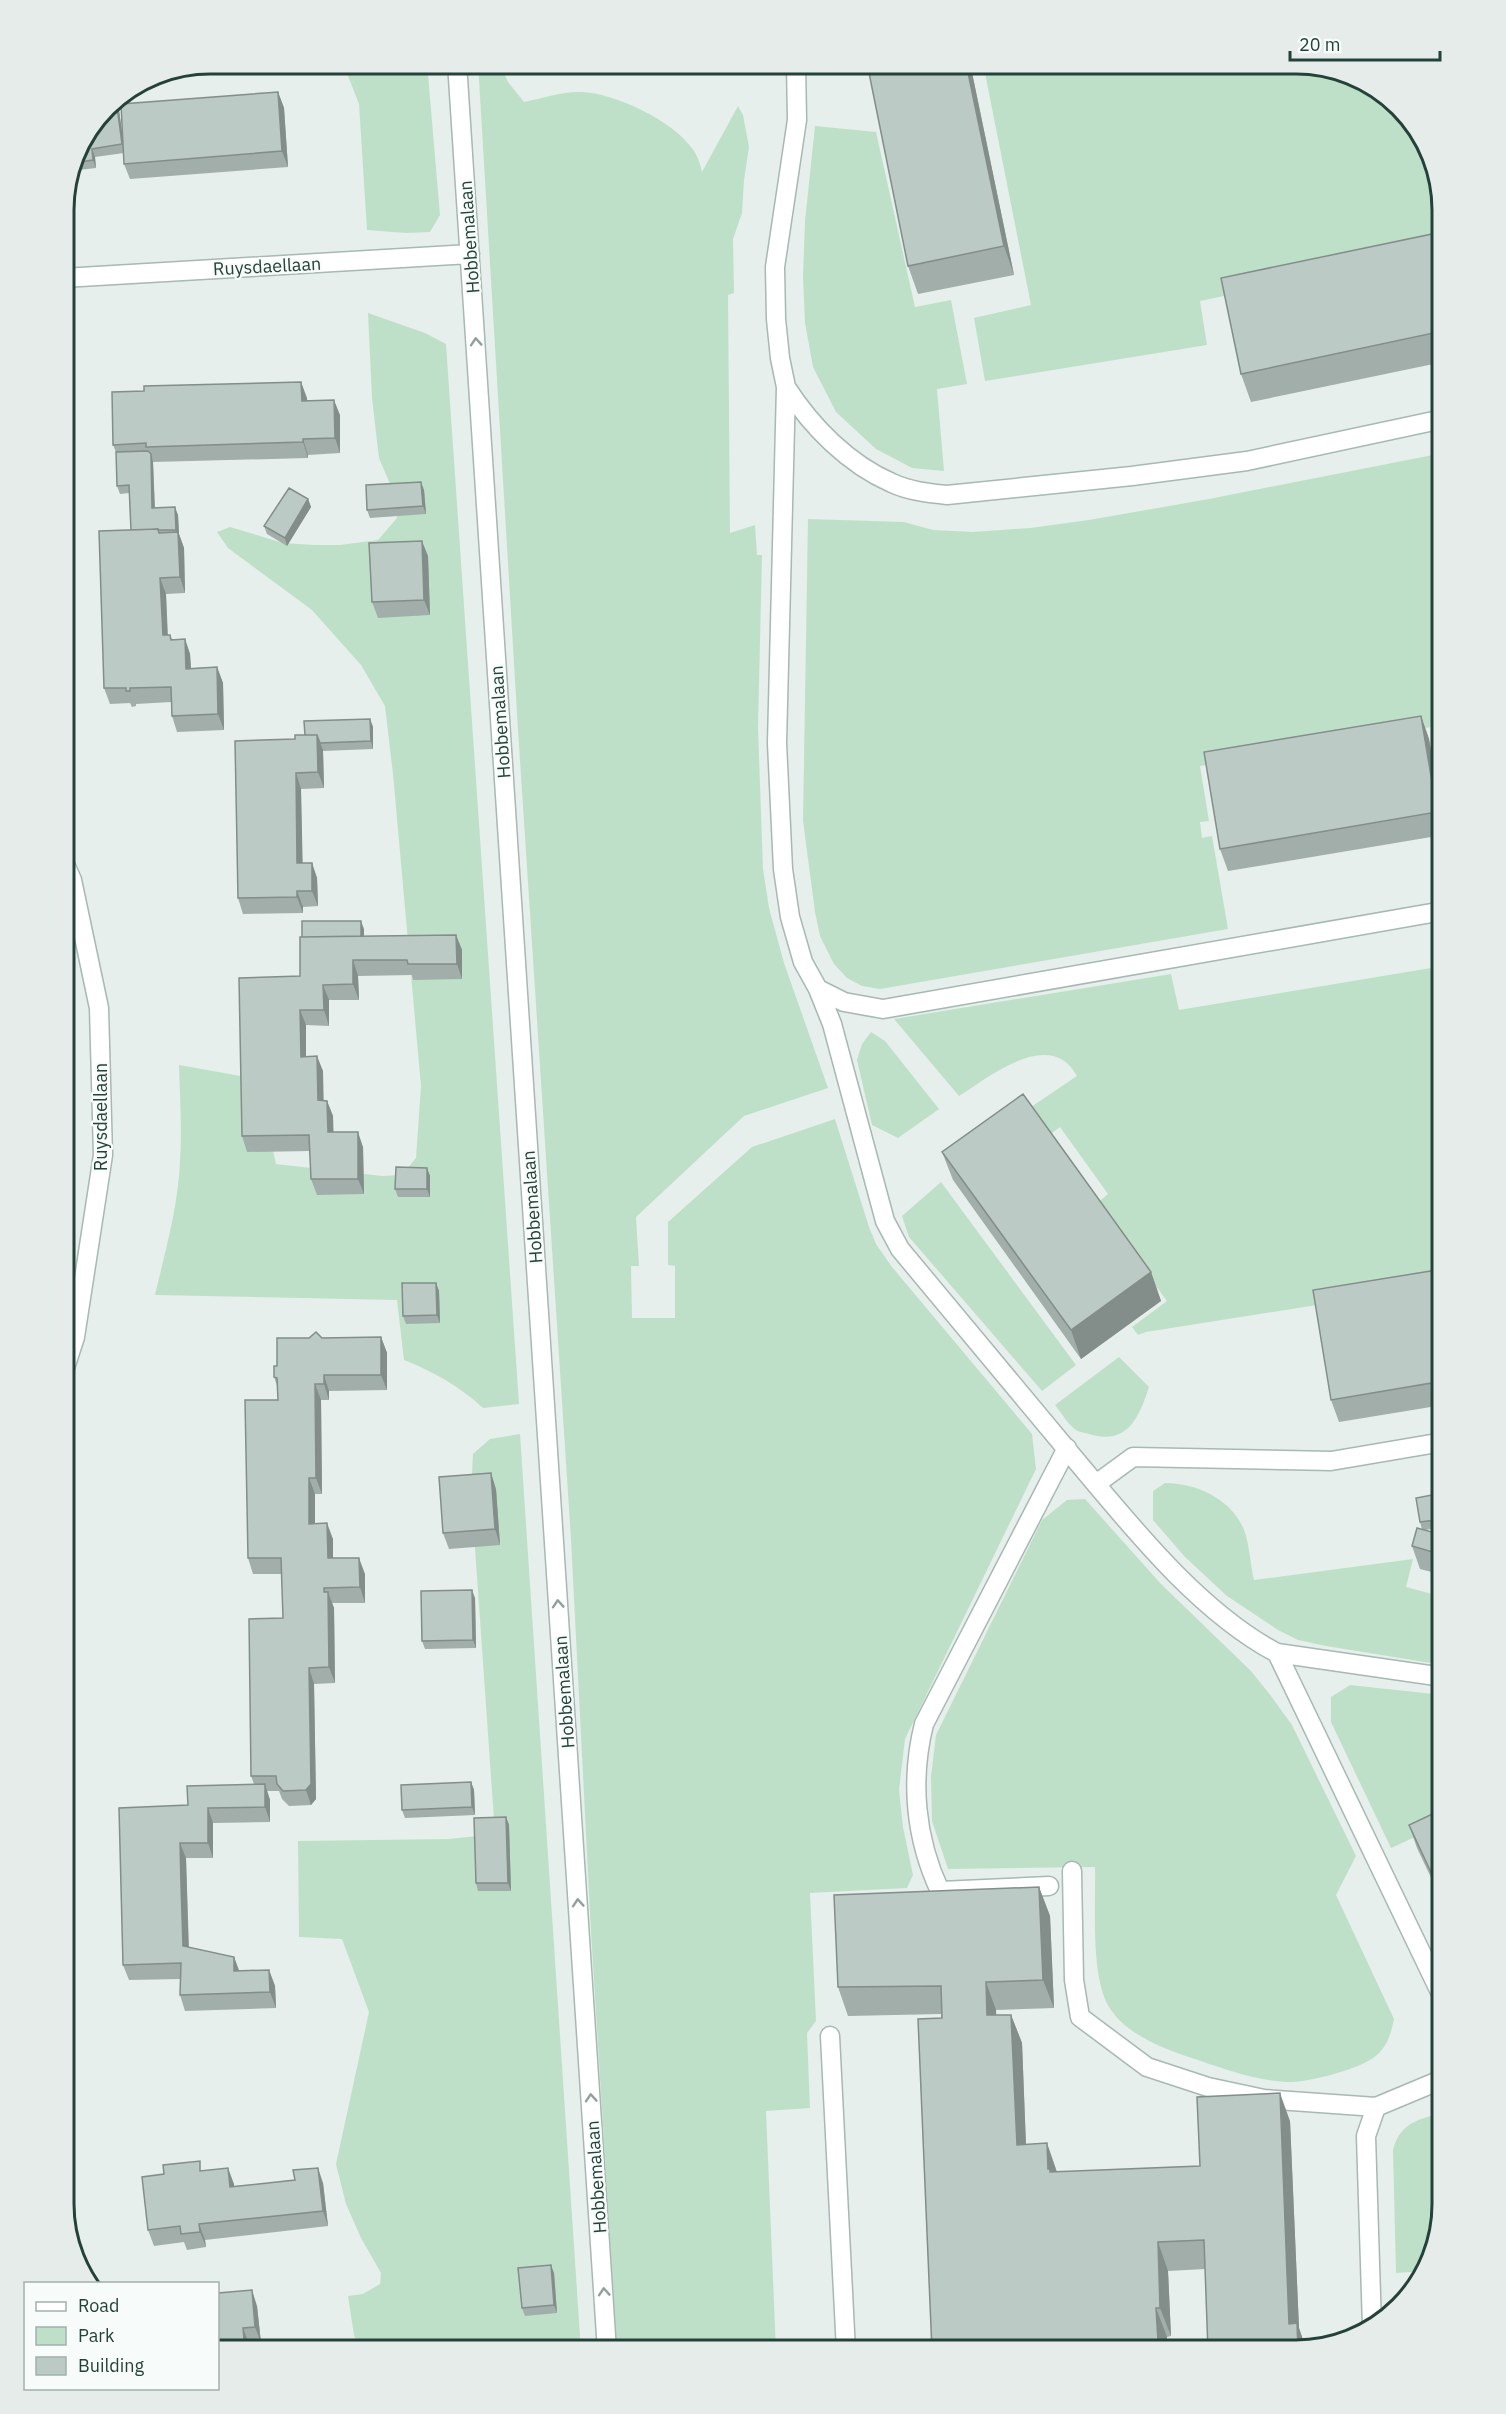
<svg xmlns="http://www.w3.org/2000/svg" width="1506" height="2414" font-family="'IBM Plex Sans',sans-serif">
<rect width="100%" height="100%" fill="#e6efeb"/>
<path fill="#bfe0c8" d="M343 63H427L440 215 430 232 406 233 367 230 359 104Z
M478 63H500L508 82 524 102C543 98 563 91 583 92 616 94 671 120 691 147 697 154 700 163 702 172L738 106 743 115 749 147 744 180 742 213 733 239 734 293 728 295 730 533 755 525 757 555H762L758 728 763 869 769 908 784 963 828 1088 744 1116 636 1217 639 1266H631L632 1318H675V1266L668 1265V1222L752 1147 835 1119 869 1227 876 1244 892 1267 1032 1434 1036 1469 905 1739 899 1790 903 1827 913 1875 907 1888 810 1893 816 2021 807 2033 810 2108 766 2111 776 2351H617L591 1932 571 1539 518 730Z
M983 63H1307L1378 88 1428 144 1443 209V250L1200 301 1207 345 985 381 974 318 1031 305Z
M815 126 876 132 915 307 951 300 967 384 937 389 944 471 912 468 876 449 836 412 813 367 805 323 803 277 805 221Z
M368 313 425 333 446 344 519 1404 483 1408C459 1386 434 1372 404 1360L397 1300 155 1295C165 1252 178 1207 180 1162 182 1130 180 1097 179 1065L257 1079 276 1164 382 1176 402 1175 416 1158 421 1086 393 774 385 706 361 665 312 610 228 548 217 532 230 527 283 543 315 545H340L378 540 397 518 393 491 379 458 372 398Z
M1443 453V725L1200 766 1209 821 1200 822 1202 838 1212 836 1228 929 880 989 862 986 847 978 834 964 820 936 815 912 803 821 808 519 904 522 933 530 973 532 1030 528 1089 520 1209 499Z
M1443 966V1285L1146 1332 1138 1335 1132 1327 1167 1301 1096 1204 1108 1194 1060 1127 1048 1136 1031 1107 1077 1076C1050 1027 989 1077 959 1096L894 1019 1171 974 1179 1010Z
M871 1032 885 1041 939 1109 898 1138 872 1125 857 1060 862 1044Z
M941 1182 1076 1365 1042 1391 909 1237 902 1216Z
M1119 1357 1149 1387C1139 1417 1128 1446 1089 1434 1085 1433 1079 1432 1076 1430 1068 1425 1061 1412 1055 1405Z
M520 1434 581 2351H360L354 2335 348 2296 363 2294 380 2284 381 2273 361 2238 346 2204 336 2164 369 2012 342 1939 299 1937 298 1841 449 1839 495 1834 471 1491 473 1454 490 1439Z
M1165 1483C1196 1483 1232 1499 1244 1530 1250 1546 1250 1564 1254 1580L1413 1559 1406 1587 1443 1597V1665L1326 1646 1298 1640 1278 1630 1227 1596 1185 1557 1153 1520V1491Z
M1085 1499 1161 1584 1251 1671 1271 1696 1292 1725 1356 1856 1336 1895 1394 2019C1391 2033 1388 2045 1377 2055 1362 2069 1307 2083 1286 2082 1255 2080 1227 2070 1198 2060 1167 2050 1127 2036 1109 2007 1090 1975 1096 1905 1095 1867L948 1869 932 1821 931 1777 936 1735 1042 1520 1067 1500Z
M1350 1685 1443 1695V1824L1391 1848 1331 1722V1697Z
M1434 2115H1443V2205L1423 2271 1396 2273 1393 2150C1399 2127 1412 2121 1434 2115Z"/>
<g fill="none" stroke-linecap="round" stroke-linejoin="round">
<defs>
<path id="service" d="M796 63 797 120 775 267 776 319 780 358 786 387 777 743 783 869 790 917 803 962 818 989 832 1024 885 1221 900 1249C956 1317 1013 1384 1069 1452 1127 1521 1197 1611 1277 1653L1443 1998
M786 387C811 426 848 464 892 483 909 491 928 493 947 495L1132 476 1247 461 1443 419
M818 989 844 1002 883 1009 1443 911
M1096 1484 1133 1457 1331 1461 1443 1442
M1277 1653 1443 1677
M1072 1871 1074 1980 1080 2017 1147 2067 1208 2087 1264 2099 1376 2107
M1049 1886 940 1891C915 1838 910 1780 924 1724L1067 1448
M830 2036 846 2351
M1372 2327 1366 2136 1376 2107 1443 2079"/>
<path id="minor" d="M457 63 607 2351
M63 278 470 254
M63 1374 75 1337 103 1155 99 1008 72 880 63 860"/>
</defs>
<use href="#service" stroke="#a8b8b2" stroke-width="21"/>
<use href="#minor" stroke="#a8b8b2" stroke-width="21"/>
<use href="#service" stroke="#fff" stroke-width="18"/>
<use href="#minor" stroke="#fff" stroke-width="18"/>
</g>
<path fill="#a1aea9" d="M867 63H970L1014 275 918 294 908 266Z
M278 92 284 108 288 167 130 179 124 164V153L95 157 96 168 70 171 74 153 106 106 116 99 118 103 123 141Z
M1443 250V362L1251 402 1241 374Z
M301 382 307 400 340 415V453L308 455V458L153 462 155 508 178 515 179 534 184 548 185 593 166 594 168 635 172 639H185L190 654 191 668 217 667 223 683 224 730 177 732 172 716 171 702 136 704V706L132 707 130 703 110 704 104 688 131 530 129 493 120 494 117 486 116 452 113 445 144 391Z
M424 490 426 514 370 518 367 510Z
M308 499 311 507 287 546 267 534 264 526Z
M428 556 430 615 378 618 372 602Z
M1421 716 1429 739 1443 822V835L1228 871 1220 849Z
M370 719 373 727V749L323 751 324 788 301 789 302 863H312L317 878 318 906 303 907V913L243 914 238 898 295 739 305 735Z
M364 929V936L456 935 462 950V979L413 980 412 975 358 976 359 1000H329V1026L306 1025V1057L323 1071V1100L327 1101 333 1116V1132L363 1147 364 1194 317 1195 311 1179 310 1151 247 1152 242 1136 300 976Z
M942 1152 1151 1272 1161 1301 1081 1359 953 1180Z
M427 1168 430 1176V1197H398L395 1189Z
M1443 1269V1405L1339 1422 1331 1400Z
M436 1283 439 1291 440 1323 406 1324 403 1316Z
M381 1337 387 1353V1390L329 1391V1400H321L322 1494H315V1524L333 1539V1558L365 1574V1603H332L334 1608 335 1683 314 1684 316 1799 311 1805 289 1806 282 1799 279 1791H267L270 1800V1822L213 1823V1858H186L189 1948 234 1957 239 1971 269 1970 275 1986 276 2008 185 2011 180 1995V1979L129 1980 123 1965 188 1805 254 1784 251 1776 283 1618 282 1574H253L248 1558 278 1400V1388L274 1377 277 1366 322 1338Z
M496 1489 500 1545 449 1549 443 1533Z
M1443 1493V1527L1425 1530 1443 1535V1575L1420 1569 1412 1546 1422 1529 1420 1522Z
M475 1598 476 1648 425 1649 422 1641Z
M471 1782 474 1790 475 1815 405 1818 402 1810Z
M1443 1809V1903L1417 1848 1409 1825Z
M506 1817 509 1825 511 1891H478L476 1883Z
M1039 1887 1050 1916 1054 2008 996 2010V2015H1011L1022 2043 1026 2144 1057 2172 1200 2166 1290 2121 1299 2328 1306 2349 1297 2351 1205 2269 1168 2271 1171 2336 1167 2337V2351H932L941 2014 848 2016 838 1987Z
M203 2171 234 2184V2186L323 2183 328 2226 205 2240 206 2247 187 2250 184 2242 154 2246 148 2230Z
M554 2273 557 2313 525 2316 522 2308Z
M257 2306 261 2343 249 2344V2351H218Z"/>
<path fill="#838d89" d="M966 63H970L1014 275 1004 246Z
M278 92 284 108 288 167 282 151Z
M116 99 118 103 125 152 122 144Z
M92 149 95 157 96 168 93 160Z
M1437 233 1443 250V264Z
M301 382 307 398 308 416 302 401Z
M334 400 340 415V453L335 438Z
M303 439 308 455V458L303 442Z
M151 454 153 462 155 516 152 508Z
M421 482 424 490 426 514 423 506Z
M308 499 311 507 287 546 285 538Z
M175 507 178 515 179 534 184 548 185 593 180 577 178 536 176 530Z
M422 541 428 556 430 615 424 600Z
M160 578 166 594 168 651 163 635Z
M185 639 190 654 192 684 186 669Z
M217 667 223 683 224 730 218 714Z
M1421 716 1429 739 1443 822V829L1437 812Z
M370 719 373 727V749L371 741Z
M317 735 323 750 324 788 318 772Z
M296 773 301 789 303 878 297 863Z
M312 863 317 878 318 906 312 891Z
M297 891 303 907V913L297 897Z
M361 921 364 929V952L361 944Z
M456 935 462 950V979L457 964Z
M353 960 358 976 359 1000 353 984Z
M323 985 329 1000V1026L324 1010Z
M300 1010 306 1025V1072L301 1057Z
M317 1056 323 1071 324 1116 318 1100Z
M327 1101 333 1116 334 1148 328 1132Z
M358 1132 363 1147 364 1194 358 1179Z
M427 1168 430 1176V1197L427 1189Z
M1151 1272 1161 1301 1081 1359 1071 1330Z
M436 1283 439 1291 440 1323 437 1315Z
M381 1337 387 1353V1390L381 1375Z
M324 1375 329 1391V1400L324 1384Z
M315 1384 321 1400 322 1494 316 1478Z
M491 1473 496 1489 500 1545 495 1529Z
M309 1478 315 1494V1540L309 1524Z
M327 1523 333 1539V1574L328 1558Z
M359 1558 365 1574V1603L360 1587Z
M324 1588 328 1599V1592L334 1608 335 1683 329 1667Z
M472 1590 475 1598 476 1648 473 1640Z
M309 1668 314 1684 316 1799 311 1805 306 1790Z
M471 1782 474 1790 475 1815 472 1807Z
M265 1784 270 1800V1822L265 1807Z
M208 1808 213 1823V1858L208 1843Z
M506 1817 509 1825 511 1891 508 1883Z
M180 1843 186 1858 189 1962 183 1946Z
M1039 1887 1050 1916 1054 2008 1043 1980Z
M234 1957 240 1973 234 1971Z
M269 1970 275 1986 276 2008 270 1992Z
M986 1982 996 2010 998 2044 987 2015Z
M1011 2015 1022 2043 1027 2173 1017 2145Z
M1280 2093 1290 2121 1299 2328 1306 2349 1298 2351 1289 2324Z
M1047 2143 1057 2172 1058 2190 1048 2169Z
M228 2168 234 2184 236 2203 230 2187Z
M318 2168 323 2183 328 2226 323 2211Z
M199 2224 205 2240 206 2247 200 2232Z
M1158 2242 1168 2271 1171 2336 1160 2308Z
M551 2265 554 2273 557 2313 554 2305Z
M252 2290 257 2306 261 2343 255 2327Z
M1156 2308 1167 2337V2351H1161L1158 2341Z
M243 2328 249 2344V2351H245Z"/>
<path fill="#bbcac4" stroke="#838d89" stroke-width="1.5" d="M867 63H966L1004 246 908 266Z
M278 92 282 151 124 164 121 104Z
M116 99 122 144 92 149 93 160 72 163 74 153 106 106Z
M1437 233 1443 264V331L1241 374 1221 278Z
M301 382 302 401 334 400 335 438 303 439V442L146 447V443L113 445 112 392 144 391V386Z
M148 451 151 454 152 508 175 507 176 530H158V529L131 530 129 485 117 486 116 452Z
M421 482 423 506 367 510 366 485Z
M289 488 308 499 285 538 264 526Z
M158 529 159 533 178 532 180 577 160 578 163 635H170L171 640 185 639 186 669 217 667 218 714 172 716 171 687 130 688V691H126V688H104L99 531Z
M422 541 424 600 372 602 369 543Z
M1421 716 1437 812 1220 849 1204 752Z
M370 719 371 741 320 743 317 735H305L304 721Z
M295 735H317L318 772 296 773 297 863H312V891H297V897L238 898 235 741 295 739Z
M302 921H361V936L302 937Z
M456 935 457 964H408L407 960H353V984L323 985 324 1010H300L301 1057 317 1056 318 1100 327 1101 328 1132H358V1179H311L309 1135 242 1136 239 978 300 976V937Z
M1023 1094 1151 1272 1071 1330 942 1152Z
M396 1167 427 1168V1189H395Z
M1443 1269V1381L1331 1400 1313 1290Z
M402 1283H436L437 1315 403 1316Z
M316 1332 322 1338 381 1337V1375H324V1384H315L316 1478H309V1524L327 1523 328 1558H359L360 1587 324 1588V1592H328L329 1667 309 1668 311 1784 306 1790 283 1791 277 1784 276 1776H251L249 1619 283 1618 281 1558H248L245 1400H278L277 1378 274 1377V1366H277V1338H309Z
M491 1473 495 1529 443 1533 439 1477Z
M1443 1493V1519L1420 1522 1416 1498Z
M1417 1528 1443 1535V1555L1412 1546Z
M472 1590 473 1640 422 1641 421 1591Z
M471 1782 472 1807 402 1810 401 1785Z
M265 1784V1807L208 1808V1843H180L181 1884 183 1946 234 1957V1971L269 1970 270 1992 180 1995 181 1963 123 1965 119 1808 188 1805 187 1786Z
M1443 1809V1898L1409 1825Z
M506 1817 508 1883H476L474 1818Z
M1039 1887 1043 1980 986 1982 987 2015H1011L1017 2145 1047 2143 1048 2169H1050V2172L1200 2166 1197 2097 1280 2093 1289 2324 1297 2323 1298 2351H1208L1204 2240 1158 2242 1160 2308H1156L1158 2341 1025 2346 1026 2351H932L918 2019 942 2018 941 1986 838 1987 834 1895Z
M200 2161V2171L228 2168 230 2187 295 2180 293 2170 318 2168 323 2211 199 2224 200 2232 181 2234 180 2226 148 2230 142 2177 164 2174 163 2165Z
M551 2265 554 2305 522 2308 518 2268Z
M252 2290 255 2327 243 2328 245 2351H218V2293Z"/>
<defs><path id="oneway-chevron" d="M-2-3.5L2.5 0L-2 3.5" fill="none" stroke-width="1.6" stroke-linecap="round" stroke-linejoin="round" transform="scale(1.5)"/></defs>
<g stroke="#92a09c">
<use href="#oneway-chevron" transform="translate(476 342) rotate(-94)"/>
<use href="#oneway-chevron" transform="translate(558 1604) rotate(-94)"/>
<use href="#oneway-chevron" transform="translate(578 1903) rotate(-94)"/>
<use href="#oneway-chevron" transform="translate(591 2098) rotate(-94)"/>
<use href="#oneway-chevron" transform="translate(604 2292) rotate(-94)"/>
</g>
<g text-anchor="middle" dominant-baseline="central" stroke-width="4.5" stroke-linejoin="round" paint-order="stroke">
<g font-size="18" fill="#24423a" stroke="#f7fbf9">
<text transform="translate(469 237) rotate(-94)">Hobbemalaan</text>
<text transform="translate(267 266) rotate(-3)">Ruysdaellaan</text>
<text transform="translate(500 722) rotate(-94)">Hobbemalaan</text>
<text transform="translate(100 1117) rotate(-90)">Ruysdaellaan</text>
<text transform="translate(532 1207) rotate(-94)">Hobbemalaan</text>
<text transform="translate(564 1692) rotate(-94)">Hobbemalaan</text>
<text transform="translate(596 2177) rotate(-94)">Hobbemalaan</text>
</g>
</g>
<path d="M0 0H1506V2414H0ZM210 74H1296A136 136 0 0 1 1432 210V2204A136 136 0 0 1 1296 2340H210A136 136 0 0 1 74 2204V210A136 136 0 0 1 210 74Z" fill="#e6ecea" fill-rule="evenodd"/>
<path fill="none" stroke="#24423a" stroke-width="3" d="M210 74H1296A136 136 0 0 1 1432 210V2204A136 136 0 0 1 1296 2340H210A136 136 0 0 1 74 2204V210A136 136 0 0 1 210 74Z"/>
<rect x="24" y="2282" width="195" height="108" fill="#f7fbf9" stroke="#a3b1ad" stroke-width="1.5"/>
<rect x="36" y="2302" width="30" height="9" fill="#ffffff" stroke="#a3b1ad" stroke-width="1.5"/>
<text x="78" y="2312" font-size="18" fill="#24423a">Road</text>
<rect x="36" y="2327" width="30" height="18" fill="#bfe0c8" stroke="#a3b1ad" stroke-width="1.5"/>
<text x="78" y="2342" font-size="18" fill="#24423a">Park</text>
<rect x="36" y="2357" width="30" height="18" fill="#bbcac4" stroke="#a3b1ad" stroke-width="1.5"/>
<text x="78" y="2372" font-size="18" fill="#24423a">Building</text>
<path d="M1290 51v9h150v-9" fill="none" stroke="#24423a" stroke-width="3"/>
<text x="1299" y="51" font-size="18" fill="#24423a" stroke="#f7fbf9" stroke-width="4.5" paint-order="stroke">20 m</text>
</svg>
